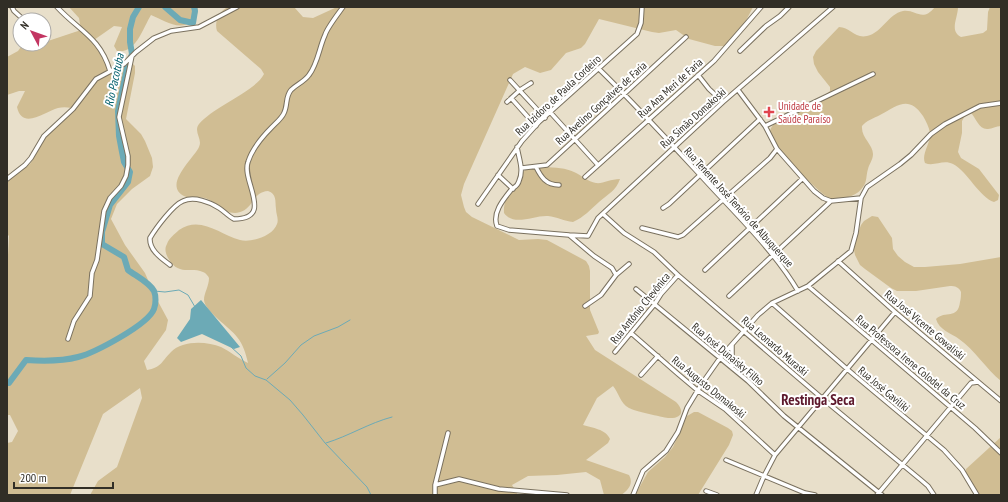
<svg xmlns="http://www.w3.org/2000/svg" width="1008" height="502" font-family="'PT Sans Narrow',sans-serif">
<rect width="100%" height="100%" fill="#e8dfca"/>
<path fill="#d0bd93" d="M69 7H198C198 13 197 17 192 21 180 32 163 20 151 15 143 28 136 54 117 51L114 46 122 27 114 26 94 40 106 56 113 72 129 65 133 64 135 66V73L126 119 141 134 145 141 152 158 153 167 150 176 132 189 117 204 111 219 125 245 145 273 154 294 168 320 166 330 144 361 147 370C161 368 162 361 171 352 182 340 207 341 221 347 231 352 239 359 248 363 246 354 243 344 237 337 230 327 205 312 204 300 204 293 209 286 209 278 208 276 206 273 203 272 190 266 179 277 168 258 166 254 164 249 167 244 169 238 175 234 179 230 201 215 220 235 240 240 251 243 273 236 277 224 279 219 276 214 276 209 275 201 277 194 268 191 251 192 254 212 235 213 222 213 215 201 205 198 198 196 190 199 184 196 162 185 195 157 199 147 203 139 193 132 199 124 213 107 256 91 264 74L261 69 217 31C214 22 219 11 228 7H294L303 17 313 18 337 7H753L737 38 732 42 725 46H715L689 39 676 30 659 33 652 32 599 19 585 44 581 48 566 53 551 70 540 73 525 67 513 74 464 184 461 195 464 207 466 212 472 217 519 240 538 239 547 240 586 261 589 266 590 271V310L599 332 598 334 586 336 595 350 676 402C685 411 682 419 668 418 662 417 634 411 629 408 620 403 619 393 613 386L597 398 583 425C592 428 606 429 610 439L608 443 586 460 629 475C634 484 628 490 621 495H604L600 480 586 472 557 475 528 476 512 485 518 495H520H90L98 481 117 467 142 398 140 388 103 414 70 495H7V443L12 442 18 431 10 415H7V256L8 255 9 236 7 234V179L30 164 48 133 71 108C67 107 62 107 58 108 46 111 22 131 17 107L25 91H19L7 95V57L18 51 23 44H44V40L48 41 81 30 79 18Z
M935 7H958C958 18 949 31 961 37L983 33 987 30 988 12 990 7H1001V126C996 126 992 129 988 129 979 130 976 118 971 113L966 114 962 121V133L958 152 961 158 979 169 999 195 998 200 994 202C980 198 967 171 953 164 943 159 934 167 925 163 921 154 931 143 930 133 929 127 926 121 923 116 909 95 898 105 880 115 874 118 866 121 862 126 861 138 873 144 873 154 873 160 869 164 868 169 866 175 867 182 863 187 857 197 837 202 827 197 813 186 776 152 770 136 769 132 770 129 773 125L824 96 830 91V87L818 72 814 64 813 57 816 51 839 27C850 27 855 39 867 36 882 33 888 14 903 11 916 9 922 23 935 7Z
M527 168C540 167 562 166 574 172 581 175 588 182 596 183 603 184 610 179 620 179 616 191 608 194 599 202 590 210 584 217 573 222 564 221 557 217 548 216 534 215 514 227 504 213 503 199 511 192 518 181 521 177 522 172 527 168Z
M872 216 878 217 892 238 893 249 898 256 905 262 914 267H925L960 264 1001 257V381C986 369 975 350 959 339 951 333 939 330 936 319 945 310 958 320 960 302 961 299 961 294 961 292 959 287 955 286 950 286L916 291H897L891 288 865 269 860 265 855 255 854 250 855 241 861 225 864 221Z
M694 412H698L728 428 732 431 733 435 729 445 698 495H635L648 472 665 457 673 447 687 416Z
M1001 437V495H977L965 474 966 469Z"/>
<path fill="#6caab6" d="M201 300 240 347 234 349 202 334 181 342 177 338 190 319 191 309Z"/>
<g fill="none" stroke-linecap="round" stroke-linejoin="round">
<path stroke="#6caab6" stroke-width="1" d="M154 291 165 292 179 290 188 295 195 307
M231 347 241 356 246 368 255 376 266 380 290 400 303 415 325 443 367 487 371 495
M267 379 285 363 301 345 314 336 338 327 350 320
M326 443C349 436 369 423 392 417"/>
<path stroke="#6caab6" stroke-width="6" d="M165 7 180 20 193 23 195 11 194 7
M7 383H9L26 360C41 361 63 361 78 357 94 353 148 325 154 309 156 304 156 296 154 291 149 282 136 276 128 270L124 257 102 244V232L110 205 128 182 130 172 124 162 122 152 119 136 118 111 127 68 132 54 130 42V29L133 17 139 7"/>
<defs>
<path id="minor" d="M12 7 14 11 24 20
M57 7C79 31 100 37 110 71
M740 51 766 26 780 16 789 7
M598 68C638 107 676 149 714 190 743 221 776 254 798 291
M698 75 709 89 723 102
M510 80 545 118
M738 90 765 126 777 149 814 191 823 198 831 201 861 198
M511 98 536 126
M507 102 520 90 531 83
M550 112 598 165
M765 126 873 74
M517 147C519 159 524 170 519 181 518 186 514 187 511 190 503 200 492 213 497 226L509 230 569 235 594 256 612 268 616 275
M536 167C541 177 546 185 559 185
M522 168 547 165 686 37
M498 175 513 189
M585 177 714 61 761 7
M7 179 25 165 31 158 44 136 73 109 96 79 124 64 136 52 154 38 171 31 199 27 237 7
M478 204 522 141 539 122 637 34 641 23 642 7
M663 208 669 204 760 119
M603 214 624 233 654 252 678 275 823 399 921 480 928 486 934 495
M642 228 678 237 683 235 770 158 777 149
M569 235 588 236 598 218 723 102 833 7
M838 261 895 312 1001 401
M170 265C161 258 149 250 150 238 156 228 173 205 183 201 194 196 210 202 219 208 224 211 228 216 234 219 275 219 241 181 248 162 252 149 263 136 272 127 276 123 282 118 284 113 288 105 285 97 291 90 297 84 304 82 309 75 318 63 319 48 325 35 327 28 338 14 343 7
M705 270 802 179
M808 286 975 428 1001 453
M636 289 748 381 784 416 882 495
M729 296 831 201
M772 303 847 369 944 450 962 470 977 495
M585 306 601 295 616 275 629 264
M631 333 678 374 697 390 725 409 775 455
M68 339 74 321 90 296 92 273 97 260 104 211 110 198 121 186 126 176 128 165V156L119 117 132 56
M732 345V368
M615 352 654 305 661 294 678 275
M641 375 658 356
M726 460 805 493 815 495
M435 485 459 479 499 489 567 495
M706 491 717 495
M435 495V485L448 433
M633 495 643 471 666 451 678 432 687 408 701 385 720 358 758 315 772 303 808 286 851 251 856 233 861 198 867 187 900 164 911 155 931 134 945 124 980 106 1001 103
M756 495 764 476 775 455 895 312
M877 495 971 383 978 382"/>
</defs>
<use href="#minor" stroke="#7a715f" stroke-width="5.5"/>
<use href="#minor" stroke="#fff" stroke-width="3.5"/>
</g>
<path fill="#e0444e" stroke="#fff" stroke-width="1.5" d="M767 106h4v4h4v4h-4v4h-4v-4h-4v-4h4z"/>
<g text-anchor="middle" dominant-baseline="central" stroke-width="4" stroke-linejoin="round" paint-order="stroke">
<g font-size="11" fill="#312e26" stroke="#fff">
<text transform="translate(670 88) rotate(-42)">Rua Ana Meri de Faria</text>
<text transform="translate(558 95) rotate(-43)">Rua Izidoro de Paula Cordeiro</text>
<text transform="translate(601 103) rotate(-42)">Rua Avelino Gonçalves de Faria</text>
<text transform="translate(693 118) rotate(-42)">Rua Simão Domakoski</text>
<text transform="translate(739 207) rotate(48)">Rua Tenente José Tenório de Albuquerque</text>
<text transform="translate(640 308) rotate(-51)">Rua Antônio Chevônica</text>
<text transform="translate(925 325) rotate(40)">Rua José Vicente Gowaliski</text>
<text transform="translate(775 346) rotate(41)">Rua Leonardo Muraski</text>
<text transform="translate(728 354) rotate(40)">Rua José Dunaisky Filho</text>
<text transform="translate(911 362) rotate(40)">Rua Professora Irene Colodel da Cruz</text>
<text transform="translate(709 387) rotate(39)">Rua Augusto Domakoski</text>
<text transform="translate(884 389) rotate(40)">Rua José Gaviliki</text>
</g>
<g font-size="11" fill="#be3a42" stroke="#fff" text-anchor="start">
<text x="778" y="106">Unidade de<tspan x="778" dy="13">Saúde Paraíso</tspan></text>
</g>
<g font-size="12" font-style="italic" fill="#03606d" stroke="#fff">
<text transform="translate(114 80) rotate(-78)">Rio Pacotuba</text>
</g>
<g font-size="15" font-weight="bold" fill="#5d192d" stroke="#fff">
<text x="818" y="399">Restinga Seca</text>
</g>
</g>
<rect width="1008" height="502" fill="none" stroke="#312e26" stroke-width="16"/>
<g transform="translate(32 32) rotate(311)"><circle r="19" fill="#ffffff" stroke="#adaba8"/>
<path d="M0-3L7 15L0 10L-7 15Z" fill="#c33562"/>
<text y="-6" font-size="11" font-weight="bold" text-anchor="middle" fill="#312e26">N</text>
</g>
<path d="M14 482v6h99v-6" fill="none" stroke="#312e26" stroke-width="2"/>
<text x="20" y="482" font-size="12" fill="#312e26" stroke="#ffffff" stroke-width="3" paint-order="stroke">200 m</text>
</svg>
